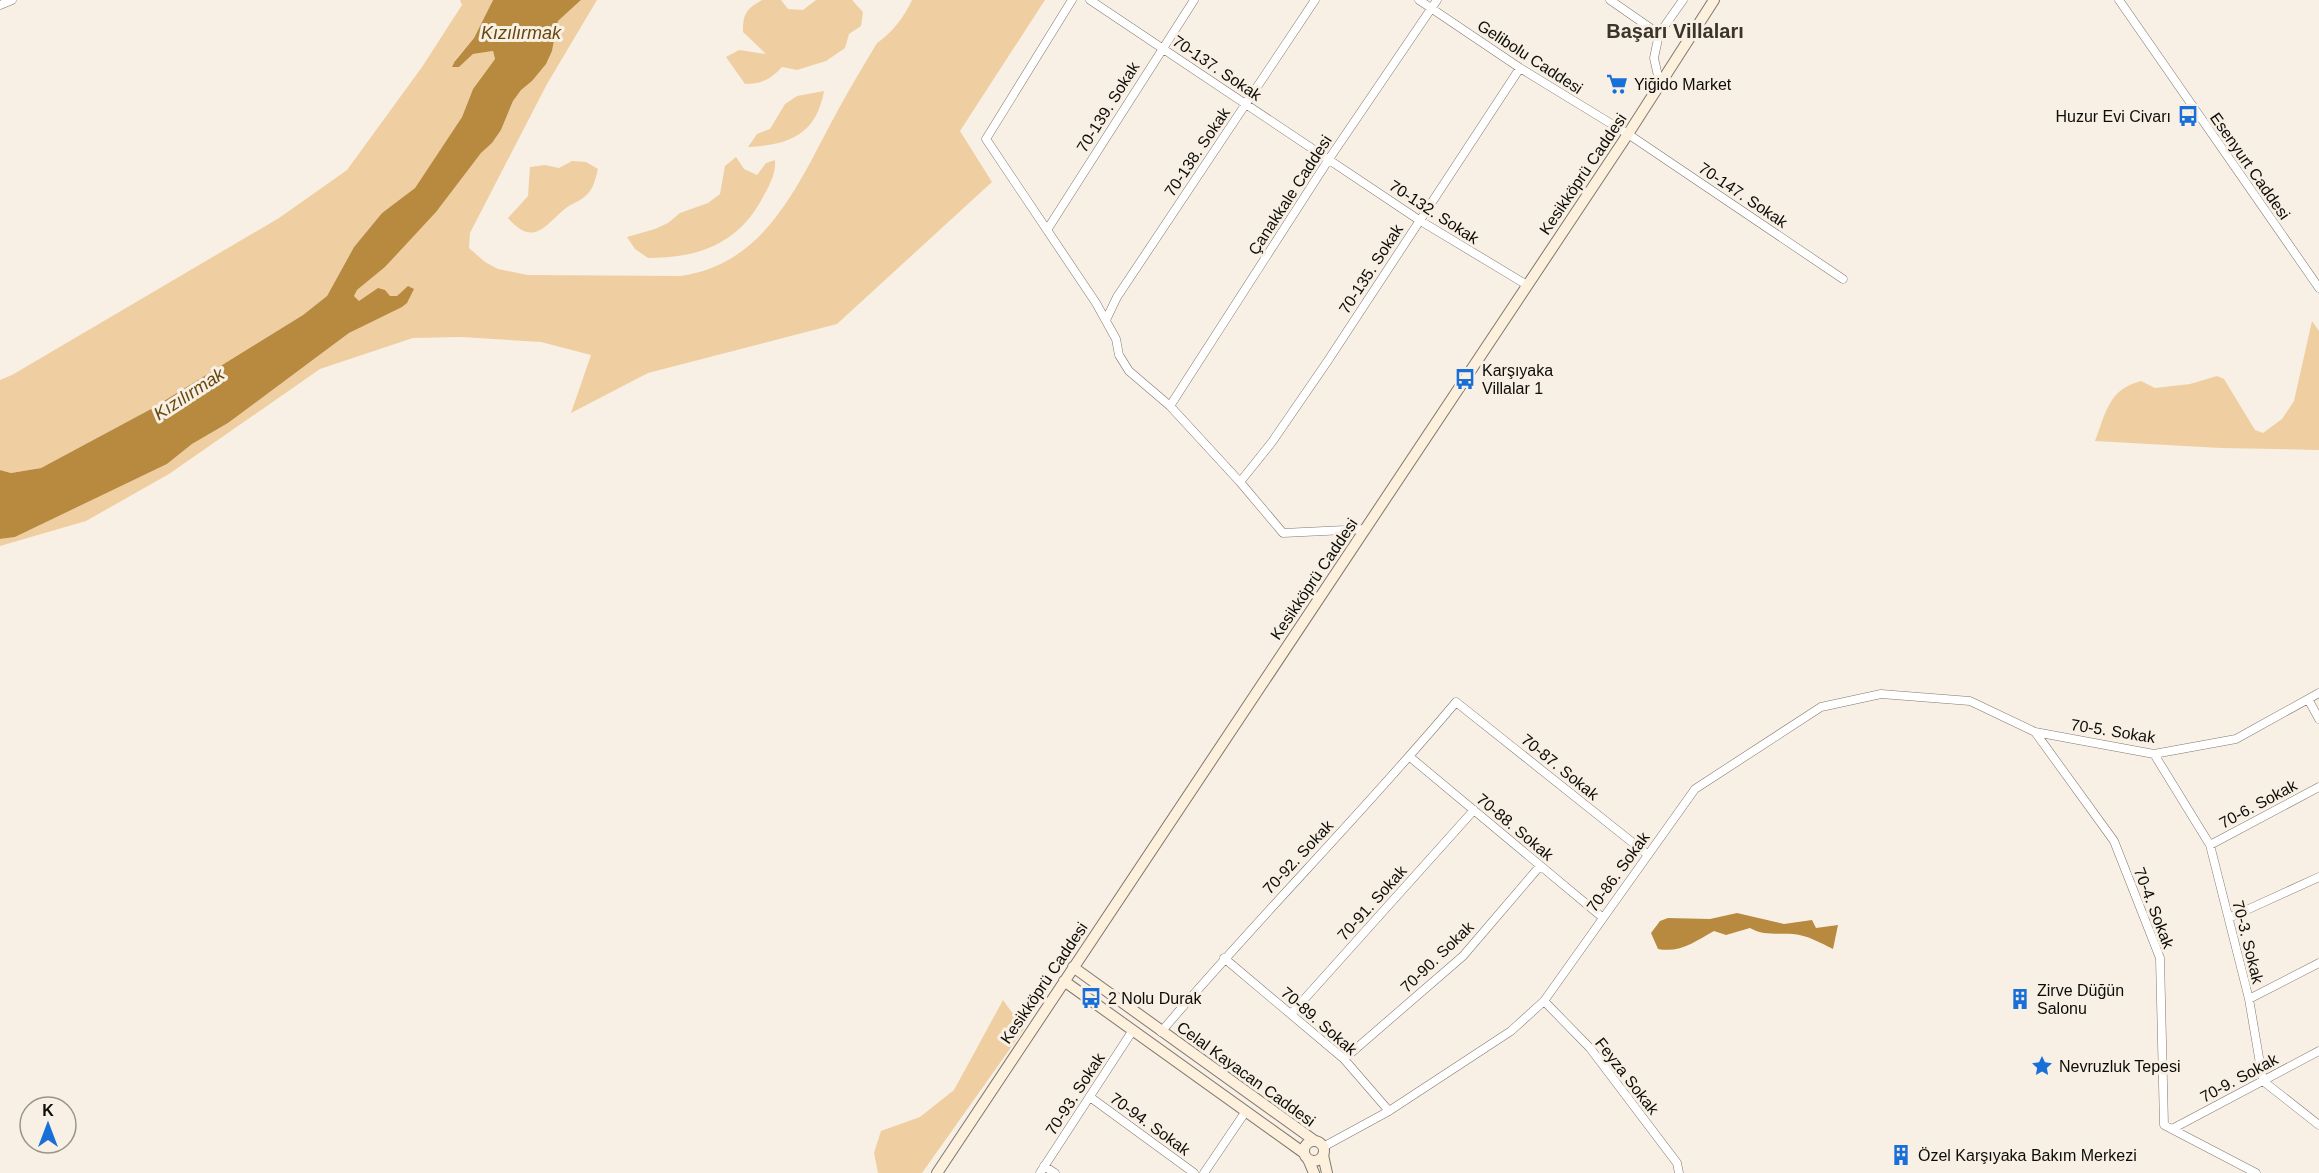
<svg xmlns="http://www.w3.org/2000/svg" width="2319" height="1173" font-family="Arial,sans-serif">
<rect width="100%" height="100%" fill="#f8f0e4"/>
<path fill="#efcfa2" d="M460 0H493L474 38 455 60 459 67 473 54 493 51 495 59 473 89 462 117 415 188 382 213 354 247 327 296 303 315 151 409 41 468 11 473 0 470V380L12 375 279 218 347 170 422 67 462 5Z
M581 0H597L547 84 470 233 469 248 485 262 498 269 528 275 680 276C763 265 796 189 831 123 845 96 861 70 877 43 893 32 904 17 912 0H1045L960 131 992 182 837 324 648 373 571 413 591 355 541 342 461 337 413 338 320 369 169 474 86 521 0 546V539L15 537 167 464 192 444 228 423 349 333 372 321 397 296 359 302 354 296 357 290 385 267 481 153 492 143 501 130 513 101 521 89 532 81 552 51 558 21Z
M762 0H781L788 9 803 10 816 0H852L863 12 861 26 849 34 845 48 826 61 797 70 782 67C771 79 762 84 745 84L726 57 739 50 766 54 743 32C743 14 746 9 762 0Z
M824 91C816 135 789 145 748 147L757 134 770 129 785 104 797 96Z
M736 157 744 169 757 175 766 163 775 160C776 175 769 186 762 199 737 245 697 258 648 258L635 249 627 237 655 229 668 223 680 213 708 203 720 194 725 166Z
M572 161 586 162 598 169C595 181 593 191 583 198 578 202 571 204 566 208 545 225 534 248 508 218L528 196 530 167 545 165 559 168Z
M2312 321 2319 331V450L2221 448 2095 441C2106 412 2109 389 2141 381L2155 388 2190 384 2217 376 2224 379 2255 430 2263 433 2282 419 2294 401Z
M1003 1000 1024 1029 922 1173H878L874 1153 881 1131 920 1117 954 1090Z"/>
<path fill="#b88a3f" d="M493 0H581L558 21 552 51 546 64 532 81 521 90 513 101 501 130 492 143 481 153 436 212 385 267 357 290 354 296 359 301 378 288 385 290 390 296H397L408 286 414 289 407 303 402 307 349 333 228 423 192 444 167 464 15 537 0 539V470L11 473 41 468 151 409 303 315 327 296 354 247 382 213 415 188 462 117 473 89 495 59 493 51 473 54 459 67H452L455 61 474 38Z
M1737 913 1784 924 1812 920 1816 928 1838 925 1833 949C1821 943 1807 935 1793 934 1777 933 1764 936 1750 928L1726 935 1714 931C1694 942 1681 953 1658 949L1651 933 1660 921 1668 918 1710 919Z"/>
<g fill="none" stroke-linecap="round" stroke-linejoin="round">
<defs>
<path id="street" d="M1072 0 986 139 1096 303 1116 339 1119 355 1129 371 1170 406 1240 482 1283 533 1366 529
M1090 0 1419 220 1527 285
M1419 0 1520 68 1628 134 1843 279
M1610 0 1659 34 1654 58 1660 85
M2119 0 2319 288
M0 5 12 0
M1659 34 1683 0
M1047 230 1194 0
M1106 320 1117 297 1315 0
M1170 406 1329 159 1437 0
M1240 482 1272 442 1327 362 1520 68
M2308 699 2319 719
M2035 732 2154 754 2236 739 2319 693
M2154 754 2210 845 2249 999 2263 1081 2319 1125
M1410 757 1602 917
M2210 845 2319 787
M2229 918 2319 877
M1224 958 1344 1059 1389 1111
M2249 999 2319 963
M1544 1001 1590 1048 1677 1163 1679 1173
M1291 1014 1474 810
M1161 1032C1257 919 1361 815 1456 702L1647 854
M1344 1059 1463 956 1540 866
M1090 1097 1194 1173
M2172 1129 2319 1051
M1323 1147 1389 1111 1511 1031 1544 1001 1695 789 1821 707 1881 694 1970 701 2035 732 2114 841 2160 958 2164 1125 2256 1173
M1044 1166 1055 1173
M1040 1173 1133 1030
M1204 1173 1246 1111"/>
<path id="secondary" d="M1073 967 1315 1141
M1064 981 1304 1153
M1304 1151a10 10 0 1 1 20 0a10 10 0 1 1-20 0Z
M1323 1155 1327 1173
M1308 1159 1314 1173
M937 1173 1628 134 1714 0"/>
</defs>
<use href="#street" stroke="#80786e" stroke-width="9"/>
<use href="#secondary" stroke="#80786e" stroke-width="12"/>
<use href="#street" stroke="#fff" stroke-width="8"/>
<use href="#secondary" stroke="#fdf0dd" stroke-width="10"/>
</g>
<defs>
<symbol id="supermarket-bare" viewBox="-9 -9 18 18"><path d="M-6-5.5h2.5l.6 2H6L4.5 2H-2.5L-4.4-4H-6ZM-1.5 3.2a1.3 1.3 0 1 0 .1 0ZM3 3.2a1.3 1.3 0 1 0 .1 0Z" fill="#196fd8" stroke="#f8f0e4" stroke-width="2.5" paint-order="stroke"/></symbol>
<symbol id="bus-bare" viewBox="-9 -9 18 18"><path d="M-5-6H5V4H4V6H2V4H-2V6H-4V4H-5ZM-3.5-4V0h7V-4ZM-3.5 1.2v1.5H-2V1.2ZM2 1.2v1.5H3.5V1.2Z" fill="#196fd8" stroke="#f8f0e4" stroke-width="2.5" paint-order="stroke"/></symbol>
<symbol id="building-bare" viewBox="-9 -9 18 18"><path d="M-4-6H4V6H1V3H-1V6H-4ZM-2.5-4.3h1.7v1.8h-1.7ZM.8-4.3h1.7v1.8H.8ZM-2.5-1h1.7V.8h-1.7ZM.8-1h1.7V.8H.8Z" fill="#196fd8" stroke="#f8f0e4" stroke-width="2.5" paint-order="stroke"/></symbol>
<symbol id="sight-bare" viewBox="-9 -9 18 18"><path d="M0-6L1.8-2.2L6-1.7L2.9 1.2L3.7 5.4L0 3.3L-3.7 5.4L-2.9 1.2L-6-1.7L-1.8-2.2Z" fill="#196fd8" stroke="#f8f0e4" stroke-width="2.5" paint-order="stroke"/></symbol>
</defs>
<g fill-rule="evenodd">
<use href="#supermarket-bare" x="1602" y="69" width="30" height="30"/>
<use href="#bus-bare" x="2173" y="101" width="30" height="30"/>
<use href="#bus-bare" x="1450" y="364" width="30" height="30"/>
<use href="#bus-bare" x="1076" y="983" width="30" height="30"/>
<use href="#building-bare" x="2005" y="984" width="30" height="30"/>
<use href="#sight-bare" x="2027" y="1051" width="30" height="30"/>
<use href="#building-bare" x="1886" y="1140" width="30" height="30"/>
</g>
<g text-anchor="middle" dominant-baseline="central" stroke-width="6" stroke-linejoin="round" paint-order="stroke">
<g font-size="16" fill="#0e0c08" stroke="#f8f0e4">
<text transform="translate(1530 57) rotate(33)">Gelibolu Caddesi</text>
<text transform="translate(1217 68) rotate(34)">70-137. Sokak</text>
<text transform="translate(1108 107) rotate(-58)">70-139. Sokak</text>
<text transform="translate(1197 152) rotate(-56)">70-138. Sokak</text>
<text transform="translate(2250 166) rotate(55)">Esenyurt Caddesi</text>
<text transform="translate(1583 174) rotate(-56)">Kesikköprü Caddesi</text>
<text transform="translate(1290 195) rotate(-57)">Çanakkale Caddesi</text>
<text transform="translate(1743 195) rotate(34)">70-147. Sokak</text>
<text transform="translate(1434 212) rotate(33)">70-132. Sokak</text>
<text transform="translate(1371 269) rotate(-57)">70-135. Sokak</text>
<text transform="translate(1314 579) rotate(-56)">Kesikköprü Caddesi</text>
<text transform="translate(2113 731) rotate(9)">70-5. Sokak</text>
<text transform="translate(1560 767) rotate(39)">70-87. Sokak</text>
<text transform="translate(2258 804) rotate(-28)">70-6. Sokak</text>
<text transform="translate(1515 827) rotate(40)">70-88. Sokak</text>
<text transform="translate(1298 857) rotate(-47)">70-92. Sokak</text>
<text transform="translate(1618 872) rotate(-54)">70-86. Sokak</text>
<text transform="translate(1372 903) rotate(-48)">70-91. Sokak</text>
<text transform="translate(2154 908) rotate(69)">70-4. Sokak</text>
<text transform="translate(2248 942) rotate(76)">70-3. Sokak</text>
<text transform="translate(1437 957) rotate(-44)">70-90. Sokak</text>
<text transform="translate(1044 983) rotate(-56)">Kesikköprü Caddesi</text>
<text transform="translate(1319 1021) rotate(41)">70-89. Sokak</text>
<text transform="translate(1246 1074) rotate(36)">Celal Kayacan Caddesi</text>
<text transform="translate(1627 1076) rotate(52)">Feyza Sokak</text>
<text transform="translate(2239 1078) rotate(-28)">70-9. Sokak</text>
<text transform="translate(1075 1094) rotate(-57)">70-93. Sokak</text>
<text transform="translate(1150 1124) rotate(36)">70-94. Sokak</text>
</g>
<g font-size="16" fill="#0e0c08" stroke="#f8f0e4" text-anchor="start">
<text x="1634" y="84">Yiğido Market</text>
<text x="2171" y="116" text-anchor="end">Huzur Evi Civarı</text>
<text x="1482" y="370">Karşıyaka<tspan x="1482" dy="18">Villalar 1</tspan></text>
<text x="2037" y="990">Zirve Düğün<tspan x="2037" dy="18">Salonu</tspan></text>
<text x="1108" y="998">2 Nolu Durak</text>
<text x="2059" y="1066">Nevruzluk Tepesi</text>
<text x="1918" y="1155">Özel Karşıyaka Bakım Merkezi</text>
</g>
<g font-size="18" font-style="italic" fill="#67470c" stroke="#f8f0e4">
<text x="521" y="33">Kızılırmak</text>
<text transform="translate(189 394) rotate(-33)">Kızılırmak</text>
</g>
<g font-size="20" font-weight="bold" fill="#3a342b" stroke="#f8f0e4">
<text x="1675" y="31">Başarı Villaları</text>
</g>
</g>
<g transform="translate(48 1125)"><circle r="28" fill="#f8f0e4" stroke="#9a958c" stroke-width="1.5"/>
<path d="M0-4.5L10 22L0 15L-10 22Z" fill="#196fd8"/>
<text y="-9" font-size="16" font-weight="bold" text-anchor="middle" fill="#0e0c08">K</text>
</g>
</svg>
